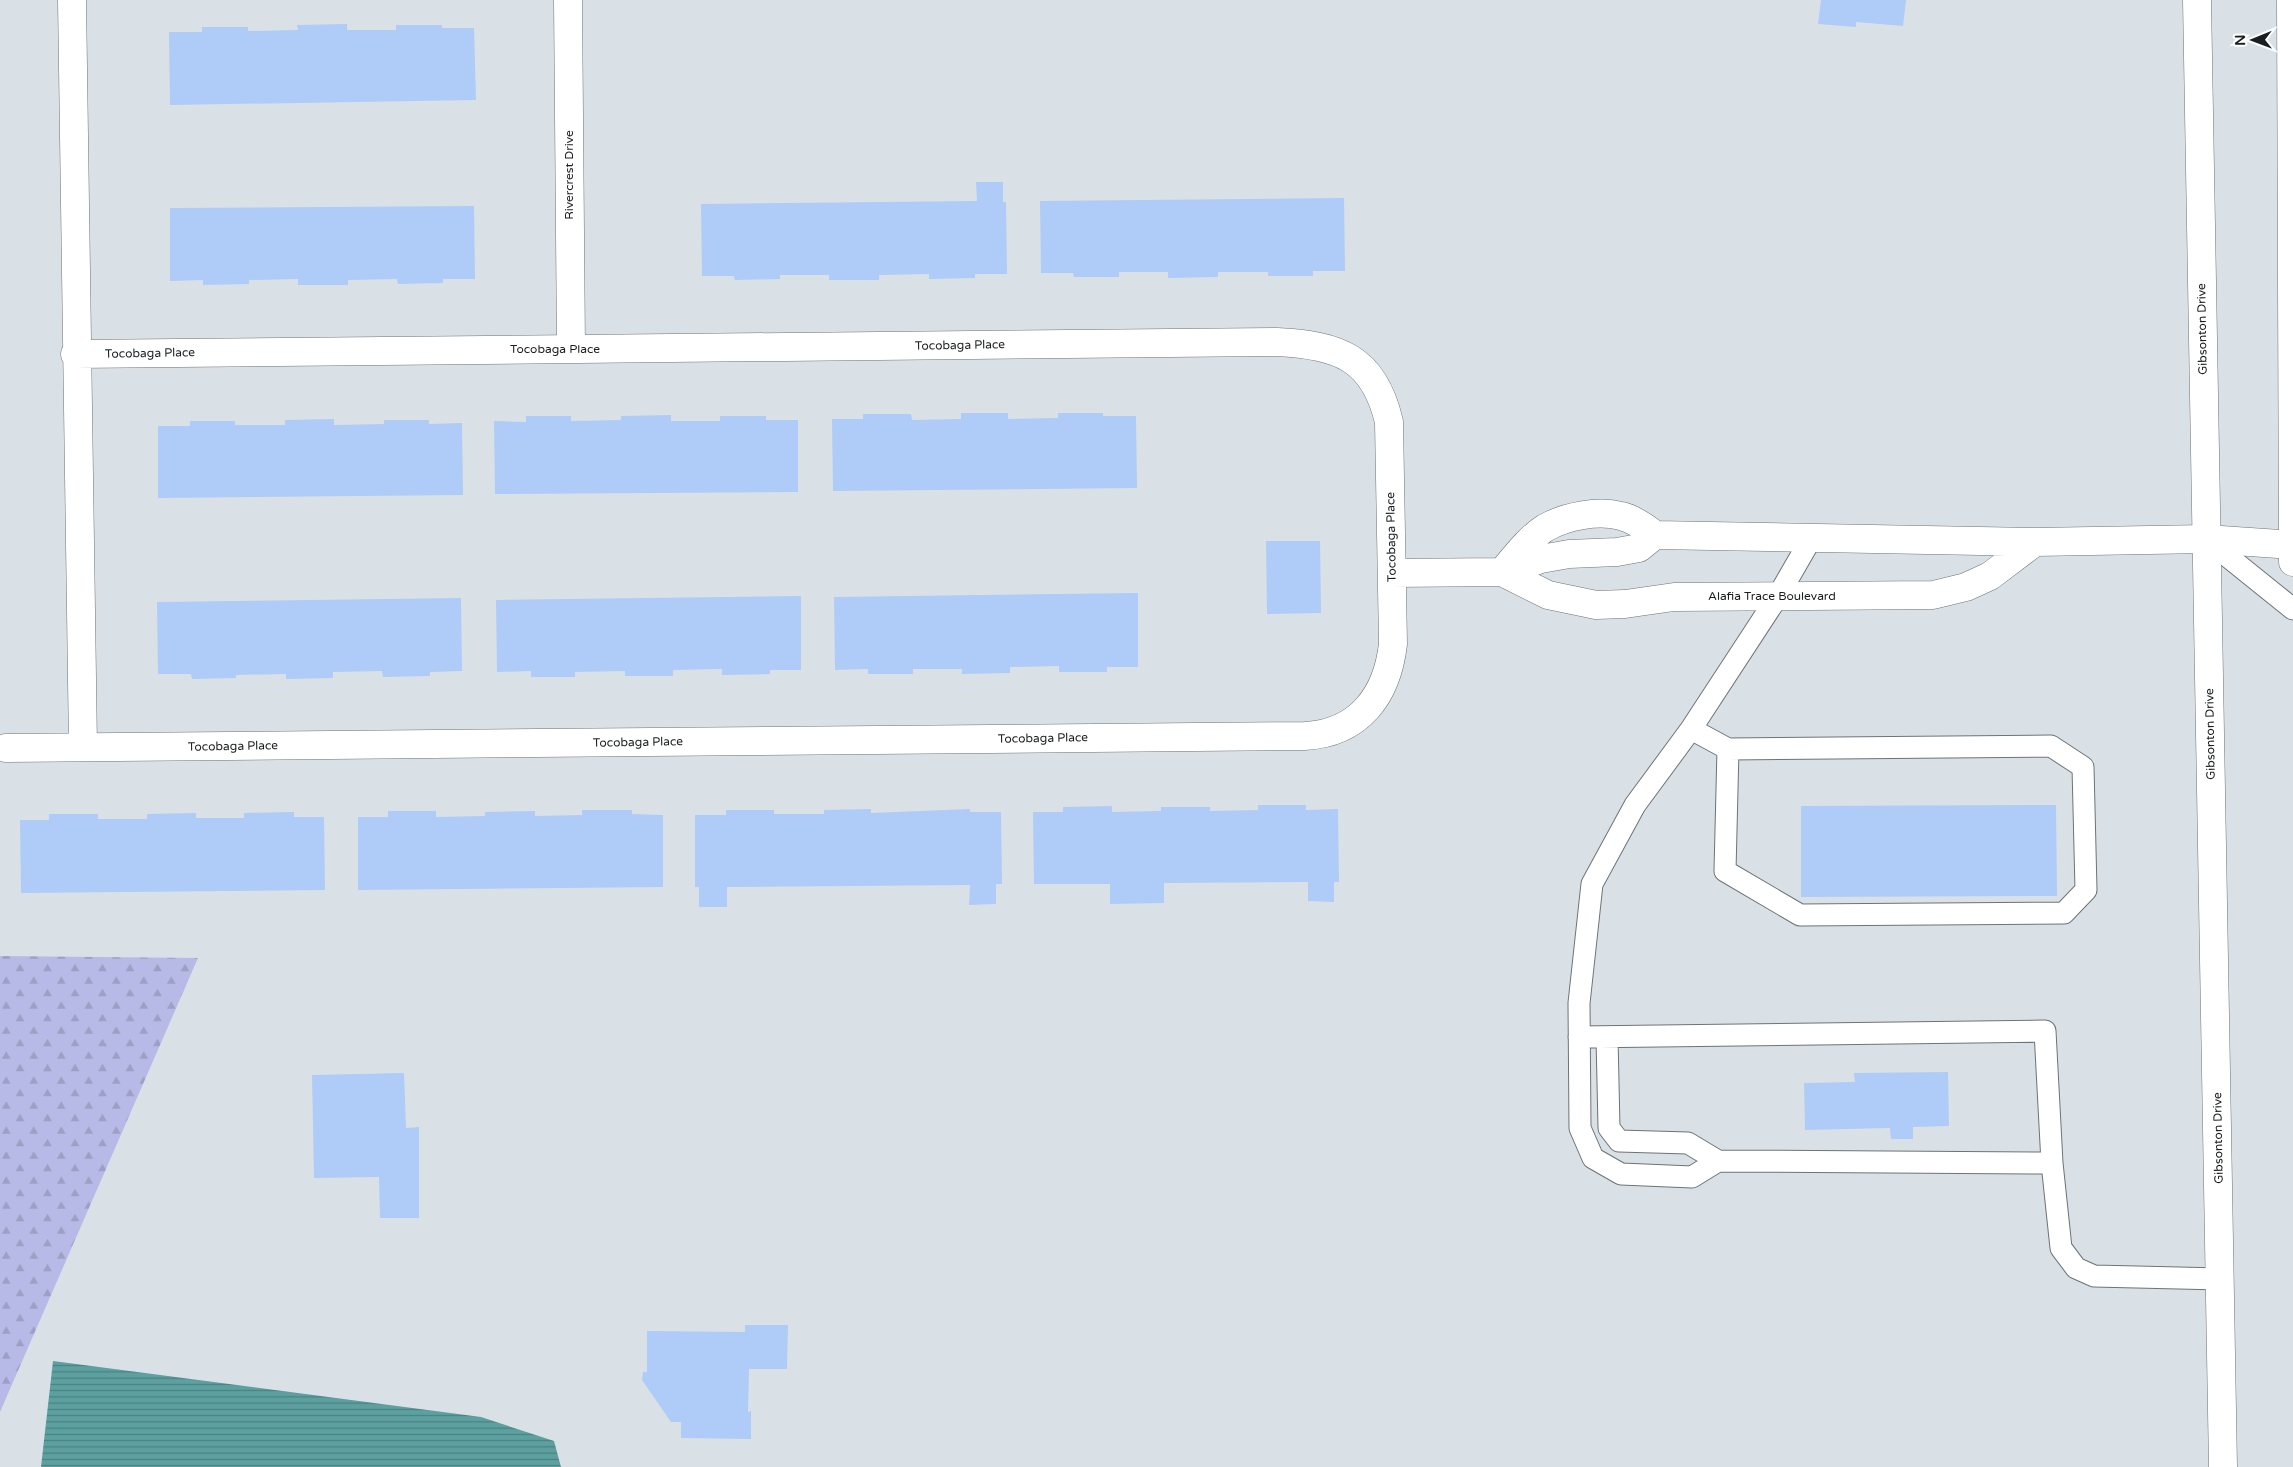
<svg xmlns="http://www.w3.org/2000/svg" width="2293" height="1467" font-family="'Varela Round',sans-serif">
<defs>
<pattern id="forest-firs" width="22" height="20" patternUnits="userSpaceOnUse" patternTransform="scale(1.25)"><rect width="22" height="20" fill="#b7bae6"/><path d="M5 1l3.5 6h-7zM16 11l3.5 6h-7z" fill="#9d9fc5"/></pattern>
<pattern id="water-rules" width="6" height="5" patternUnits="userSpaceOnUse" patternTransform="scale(1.25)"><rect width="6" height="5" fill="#5ca0a0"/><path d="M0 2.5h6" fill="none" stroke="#4b8282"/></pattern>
</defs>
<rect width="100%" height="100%" fill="#dae1e6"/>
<path fill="url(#forest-firs)" d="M0 956 198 958 0 1412Z"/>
<path fill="url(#water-rules)" d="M53 1361 481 1417 554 1441 561 1467H41Z"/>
<path fill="#afcbf7" d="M1821 0H1906L1903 26 1856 22V27L1818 24Z
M347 24V30H396V25H442V28H474L476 100 170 105 169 32H202V27H248V31L298 30 297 25Z
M976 182H1003V202H1006L1007 274H975V278L929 279V274L879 275V280H829V275H780V279L735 280 734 276H702L701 204 977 201Z
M1344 198 1345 271H1313V276H1268V272H1218V277L1168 278V272H1119V277H1074L1073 273H1041L1040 201Z
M474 206 475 279H443V283L398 284 397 279 348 280V285H298V279L249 280V284L203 285V280L170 281V208Z
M961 413H1008V419L1058 418V413H1103V416H1136L1137 488 833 491 832 419H863V414H911L912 420 961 419Z
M671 415V421H720V416H766V420H798V492L495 494 494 421 526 422V416H571V421L621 420V416Z
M334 419V425L384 424V420H429V424L462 423 463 495 158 498V426H190V421H235V425H285V420Z
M1266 541H1320L1321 613 1267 614Z
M1138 593V667H1107V672H1059V666L1010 667V673L962 674V669H913V674H868V669L835 670 834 597Z
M801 596V670H770V674L722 675V669L673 670V676H625V671L575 672V677H531V671L497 672 496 600Z
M461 598 462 671 430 672V676L383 677 382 671 333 672V678L286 679V674L236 675V678L192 679 191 674H158L157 602Z
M1258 805H1306V810L1338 809 1339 882H1334V902L1308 901V882L1164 883V903L1110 904V884H1034L1033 812H1063V807L1112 806V812L1161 811V807H1210V811L1258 810Z
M2056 805 2057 896 1801 897V806Z
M871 809V813L970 809V812H1001L1002 884H996V904L969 905 970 885 727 887V907H699V887H695V815H726V810H774V814H824V810Z
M582 810H632V814L663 815V887L358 890V817H388V811H436V817L485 816V812L535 811V816L582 815Z
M294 812V817H324L325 890 21 893 20 820H49V814H98V819H147V814L196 813V818H244V813Z
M1948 1072 1949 1126 1913 1127V1139H1891L1890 1128 1805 1130 1804 1083 1855 1082 1854 1073Z
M404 1073 406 1128 419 1127V1218H380L379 1177 314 1178 312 1075Z
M745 1325H788L787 1369H749L748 1412 751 1411V1439L681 1438V1422H671L642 1380 643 1372H647V1331L745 1332Z"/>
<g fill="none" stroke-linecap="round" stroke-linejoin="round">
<defs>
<path id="lane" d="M2206 539 2293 609
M1691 729 1635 805 1592 884 1579 1003 1580 1128 1593 1158 1621 1174 1692 1177 1718 1161 2052 1163
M1728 749 1725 871 1800 915 2064 913 2086 890 2083 767 2051 746 1728 749 1691 729 1778 596 1812 537
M1579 1037 2045 1031 2052 1163 2061 1248 2076 1268 2094 1276 2221 1279
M1607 1037 1609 1128 1619 1141 1688 1143 1718 1161"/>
<path id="street" d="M72 0 83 747
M568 0 571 349
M1502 572C1515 557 1528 539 1545 528 1566 516 1598 510 1621 516 1634 519 1645 527 1655 535L2035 542 2206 539 2293 545
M1502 572 1548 595 1596 605 1625 604 1674 597 1933 595 1966 587 1990 576 2035 542
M1392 573 1502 572 1541 559 1569 554 1617 552 1639 548 1655 535
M6 748 1305 736C1359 733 1387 696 1393 644L1389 422C1374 357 1338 345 1277 342L75 354"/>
<path id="secondary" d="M2197 0 2223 1467
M2291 0 2293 562"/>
</defs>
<use href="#lane" stroke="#6d7377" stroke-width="23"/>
<use href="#street" stroke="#6d7377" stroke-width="29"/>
<use href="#secondary" stroke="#6d7377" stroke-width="29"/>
<use href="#lane" stroke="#fff" stroke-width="21"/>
<use href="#street" stroke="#fff" stroke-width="28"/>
<use href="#secondary" stroke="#fff" stroke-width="28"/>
</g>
<g text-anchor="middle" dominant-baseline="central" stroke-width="4" stroke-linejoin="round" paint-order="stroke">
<g font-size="12" fill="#1b1e20" stroke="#fff">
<text transform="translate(569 175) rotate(-90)">Rivercrest Drive</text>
<text transform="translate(2202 329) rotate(-91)">Gibsonton Drive</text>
<text transform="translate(960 345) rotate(-1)">Tocobaga Place</text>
<text x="555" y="349">Tocobaga Place</text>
<text transform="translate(150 353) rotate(-1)">Tocobaga Place</text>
<text transform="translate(1391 537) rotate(-91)">Tocobaga Place</text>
<text x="1772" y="596">Alafia Trace Boulevard</text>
<text transform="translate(2210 734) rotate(-91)">Gibsonton Drive</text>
<text transform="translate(1043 738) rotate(-1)">Tocobaga Place</text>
<text transform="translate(638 742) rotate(-1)">Tocobaga Place</text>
<text transform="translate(233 746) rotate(-1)">Tocobaga Place</text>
<text transform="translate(2218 1138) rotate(-91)">Gibsonton Drive</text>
</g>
</g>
<g transform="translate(2253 40) rotate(269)" stroke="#ffffff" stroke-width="4" paint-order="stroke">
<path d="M0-4L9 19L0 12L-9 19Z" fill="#1b1e20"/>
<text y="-8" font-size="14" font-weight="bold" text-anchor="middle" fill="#1b1e20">N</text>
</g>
</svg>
